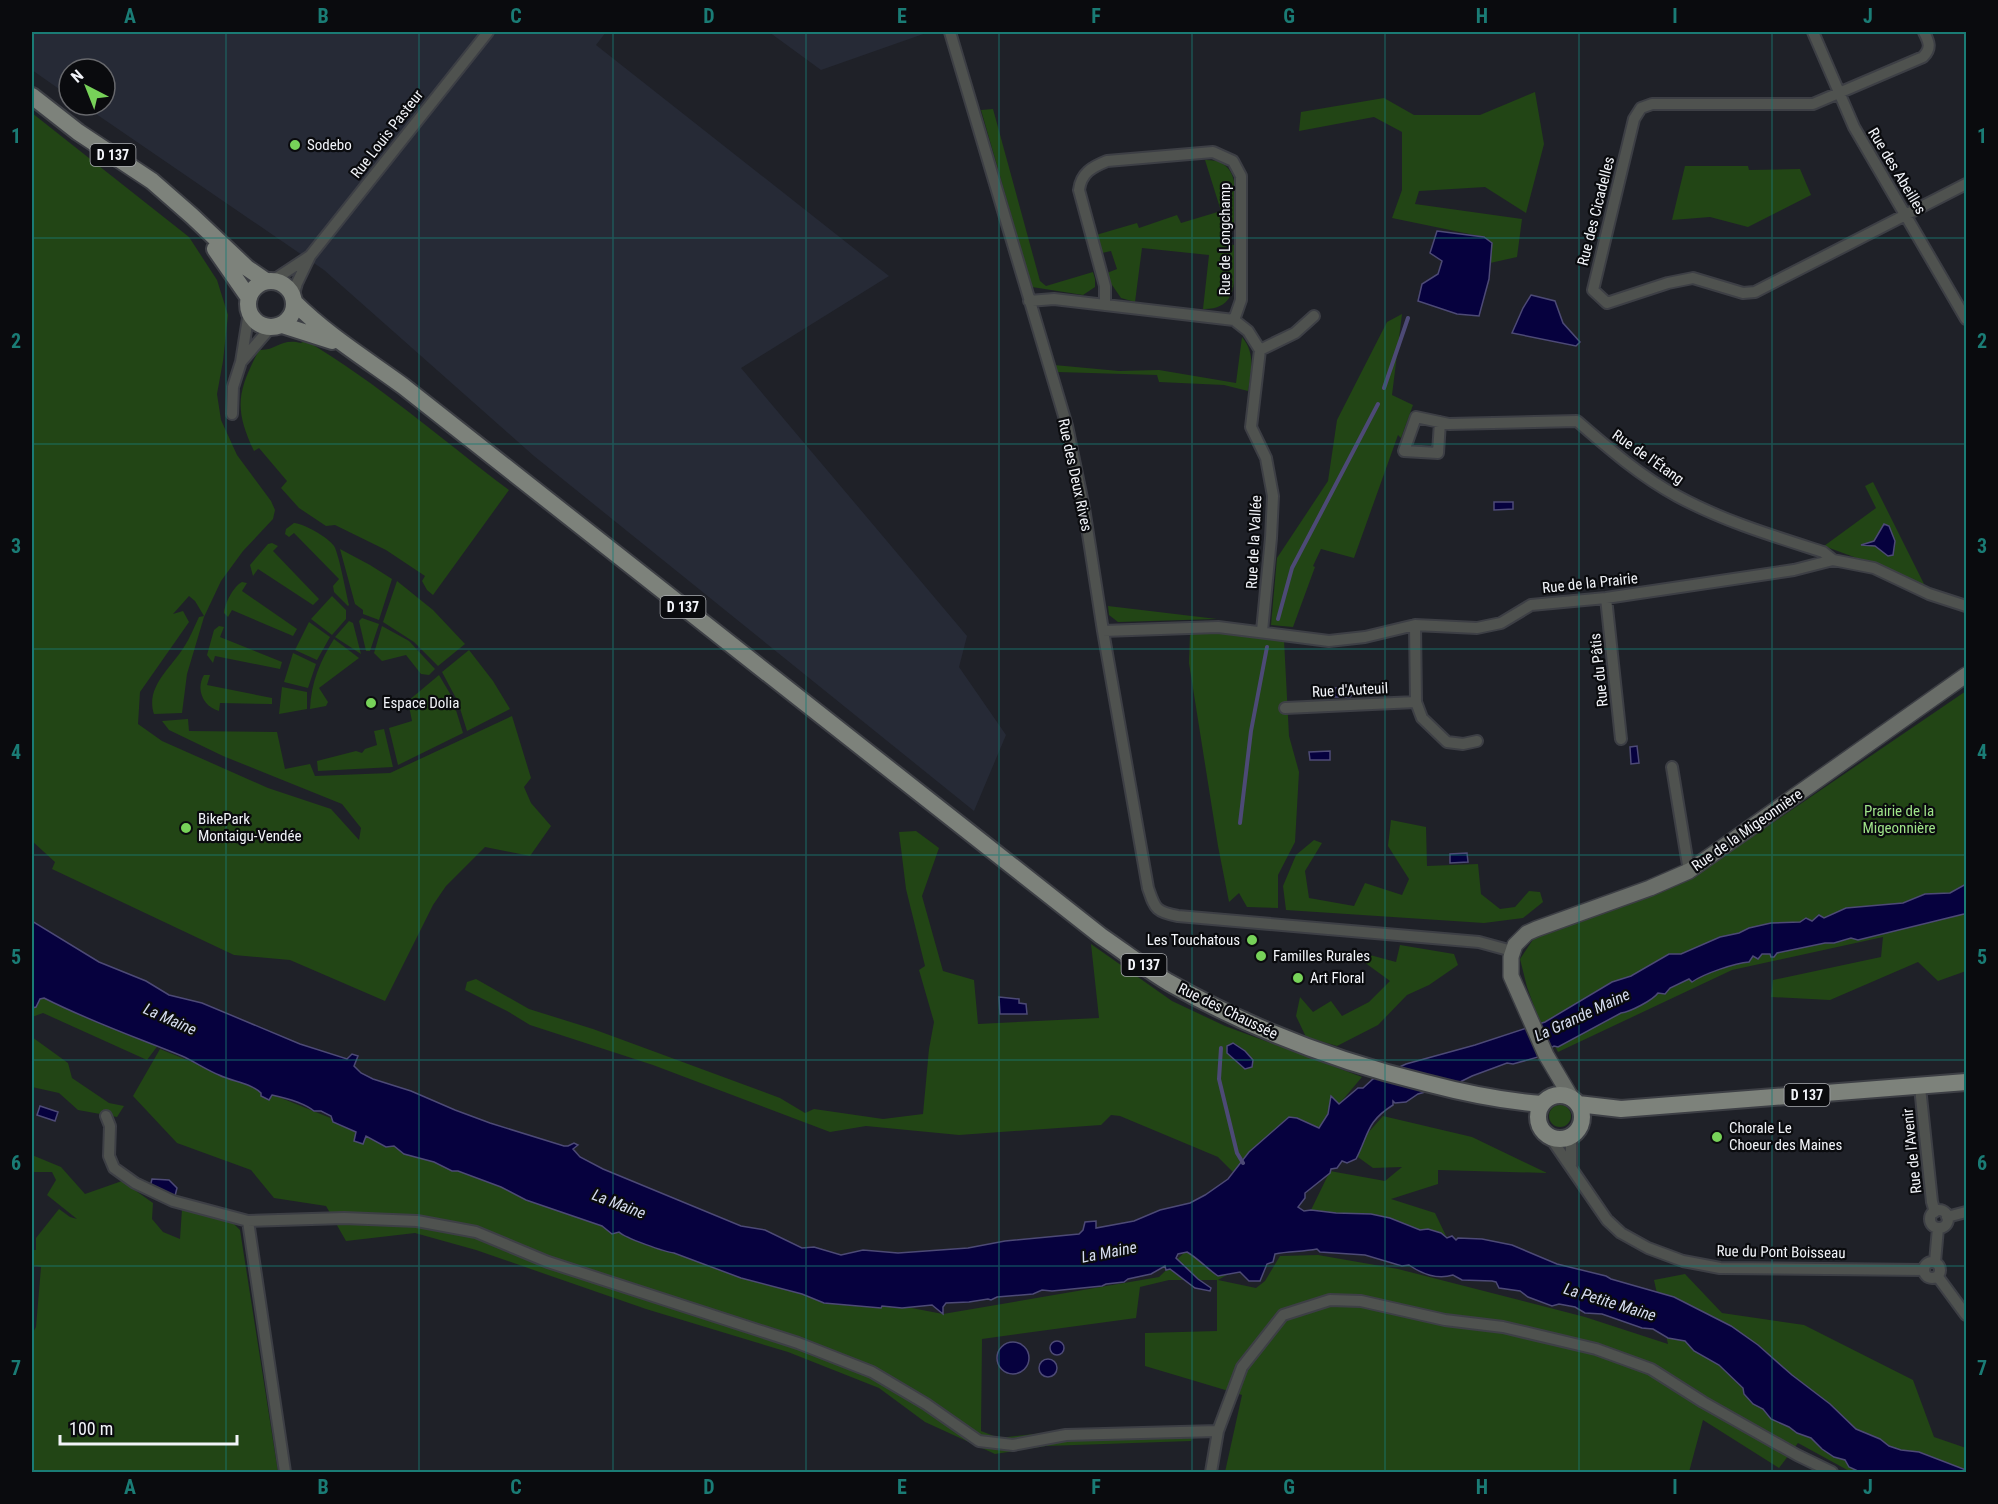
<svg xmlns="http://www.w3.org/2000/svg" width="1998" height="1504" font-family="'Roboto Condensed',sans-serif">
<rect width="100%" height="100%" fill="#1f2128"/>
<path fill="#262a36" d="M32 32H606L596 45 889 276 741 368 967 636 959 667 1006 735 974 811 534 456 324 270 83 105H105V69H69V96L32 70Z
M769 32H929L821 70Z"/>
<path fill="#224515" d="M1535 92 1544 144 1526 213 1485 187 1419 191 1415 204 1522 219 1517 257 1490 263 1492 243 1484 237 1392 218 1402 190V132L1374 117 1299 131 1301 112 1384 98 1414 115H1480Z
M993 109 1040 281 1046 286 1093 272 1095 279V287L1083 295 1032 287 981 110Z
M32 113 189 237 217 280 228 315 223 361 217 394 221 420 237 455 271 501 275 510 273 519 243 551 221 581 204 617 187 674 182 713 154 714C145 687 171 668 184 647 190 638 194 627 199 617L204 616 195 601 189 596 173 614 183 611 189 622 140 692 138 724 162 741 268 788 331 809 359 840 361 828 342 804 223 756 169 730 162 721 188 719 189 731 277 732 285 769 310 764 315 776 390 773 512 716 531 778 524 787 531 803 551 826 530 856 485 847 446 886 433 905 385 1001 290 960 234 955 52 869 55 862 32 841Z
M1205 160C1243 159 1235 198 1235 225L1226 226V244L1234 245C1234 273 1242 310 1203 309L1209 255 1142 248 1135 302 1121 298 1110 282 1107 273 1117 269 1111 251 1102 253 1096 235 1137 223 1139 228 1177 215 1181 223 1221 211Z
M1685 166H1748L1749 170 1800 169 1811 195 1748 227 1710 217 1672 220Z
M1402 314 1392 395 1413 405 1401 438 1398 435 1354 558 1321 549 1313 566 1315 567 1293 627 1271 625 1277 558 1328 481 1337 420 1387 322Z
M1242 337C1256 354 1251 371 1248 391L1224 385 1159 382 1157 375 1057 372 1054 365 1119 371 1159 370 1236 383Z
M305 340C378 383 441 439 509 490L433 595 427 590 422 581 425 576 386 550 335 525 326 526 299 508 281 488 287 481 259 448 254 451C234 409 237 392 259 350 277 351 280 338 301 343Z
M1873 482 1926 588 1881 567 1824 546 1876 508 1865 486Z
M294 523C303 523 329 538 334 546 339 554 346 593 349 605L348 606 334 592 333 586 339 579 294 533 289 537 285 534 286 529Z
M272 543 278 546 273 551 319 599 313 605 258 569 253 576 250 565 268 544Z
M340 549 370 565 392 579 379 620 363 614V610L355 604Z
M397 581 433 610 465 644 438 666 414 642 383 622Z
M242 582 247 583 242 591 297 629 293 636 232 610 228 617 224 613C225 603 233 587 242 582Z
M332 596 346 610V619L332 635 311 619Z
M1108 606 1217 619 1118 622 1109 615Z
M362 618 379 624 370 651H366L359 621Z
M349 621 353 623 361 654 335 637Z
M309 622 330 637 317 660 295 650Z
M219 626 224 627 220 637 282 662 280 669 215 656 213 663 207 655 214 630Z
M382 626 409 641 435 669 429 675 421 674 406 655 382 661 374 653Z
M1218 632 1284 640 1289 736 1299 772 1295 842 1278 875V908L1247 907 1239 893 1229 902 1218 846 1189 663 1190 634Z
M334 639 359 658 319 688 328 702 326 706 310 709C311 683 320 661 334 639Z
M469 650 493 681 510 709 467 731 458 702 442 672Z
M293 653 316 664 308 688 284 682Z
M204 675H210L207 685 272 698V704L220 703 219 711C204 707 195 690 204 675Z
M439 675 452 697 463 733 398 765 389 728 412 721 408 701Z
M282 687 307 692V709L279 714Z
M1966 691V971L1938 981 1918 962 1830 1000 1771 997 1773 980 1881 957 1883 937 1732 970 1558 1052 1543 1022 1540 1023 1527 987 1520 959 1536 935 1699 873Z
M384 729 393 767 318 771 317 761 356 751 362 753 365 749 377 745 374 731Z
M1391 820 1426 827 1427 866 1478 864 1481 894 1500 909 1515 907 1529 891 1540 892 1543 902 1523 918 1484 923 1286 910 1283 886 1296 855 1314 840 1322 843 1305 871 1309 898 1354 906 1365 883 1402 895 1409 879 1388 846Z
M916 831 939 848 922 896 943 971 974 980 978 1024 1099 1018 1091 944 1172 1001 1225 1026 1362 1077 1319 1128 1289 1117 1233 1172 1218 1157 1120 1116 1111 1115 1101 1125 959 1135 866 1126 830 1132 653 1065 530 1025 507 1011 465 990 467 982 476 979 529 1009 593 1029 780 1098 805 1113 814 1109 883 1119 923 1114 929 1049 934 1022 919 970 925 966 906 889 899 832Z
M1400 945 1454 954 1458 965 1429 985 1407 995 1378 1025 1337 1046 1306 1037 1296 1016 1300 997 1313 1012 1331 1001 1342 1016 1369 1002 1390 981 1364 962 1370 955 1396 962Z
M32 982 162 1040 147 1060 43 1013 32 1017Z
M32 1037 68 1063 72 1078 109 1103 124 1106 117 1117 78 1110 59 1093 32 1087Z
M160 1049 481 1179 807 1288 943 1314 1159 1277 1190 1247 1246 1264 1218 1280 1256 1288 1265 1281 1280 1256 1318 1255 1398 1269 1585 1317 1668 1344 1654 1280 1685 1274 1722 1313 1804 1325 1913 1380 1934 1437 1966 1448V1472H1851L1798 1443 1779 1468 1703 1420 1689 1472H1225L1242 1395 1145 1366V1333L1217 1331V1280H1169L1140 1287 1136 1318 982 1339 981 1431 999 1438 1079 1429 1194 1427 1191 1441 1046 1446 995 1454 925 1422 879 1388 788 1352 646 1309 476 1250 415 1233 346 1241 326 1206 274 1198 251 1170 177 1143 133 1096Z
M1549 1116a11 11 0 1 1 22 0a11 11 0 1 1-22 0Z
M1383 1116 1472 1137 1547 1173 1438 1170V1184L1391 1199 1435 1213 1447 1238 1311 1210 1330 1171 1385 1181 1402 1167 1373 1168 1351 1152Z
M32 1155 61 1167 85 1194 122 1181 153 1203 152 1219 163 1232 180 1239 182 1209 231 1221 240 1230 278 1472H32V1334L36 1327 41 1267 32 1265V1250H36V1238L59 1209 70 1217 77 1219 47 1195 56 1180 52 1172H32Z"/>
<path fill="#06013e" stroke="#4d4a76" stroke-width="1.5" d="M1437 231 1484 237 1492 243 1489 279 1479 316 1457 314 1418 301 1422 284 1438 274 1442 261 1430 253Z
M1531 295 1555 301 1563 323 1580 342 1576 346 1512 333 1523 308Z
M1494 502H1513V509L1494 510Z
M1884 524 1889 526 1895 541 1893 555 1888 556 1875 546 1861 545 1874 541Z
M1350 687 1352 694 1350 697H1335V688Z
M1637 746 1639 763 1631 764 1630 747Z
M1330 751V760H1310L1309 752Z
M1467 853 1468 862 1450 863V854Z
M1966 884V913L1964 914 1858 940 1851 938 1834 943H1825L1777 953 1774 957H1771L1770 954H1762L1758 959 1753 956 1749 962C1735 963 1703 974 1692 982L1689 979 1670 988 1665 994 1658 993C1653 1000 1630 1012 1621 1013L1558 1047 1554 1046 1538 1055V1057L1513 1064 1507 1063 1472 1076 1458 1083 1418 1094 1406 1102 1395 1103 1393 1101V1105C1366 1122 1369 1134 1356 1159L1347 1163 1342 1161 1337 1168 1331 1169 1330 1173 1305 1193V1198L1298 1207 1304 1211 1311 1210 1336 1213 1371 1214 1390 1218 1420 1230 1428 1229 1441 1233 1447 1238 1452 1236 1456 1240 1458 1238 1482 1239 1512 1245 1557 1264 1606 1276 1611 1279 1674 1297 1731 1326 1758 1345 1792 1375 1830 1404 1856 1429 1880 1439 1889 1446 1901 1450 1919 1452 1966 1470V1472H1860L1849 1467 1845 1460 1834 1457 1822 1449 1811 1438 1797 1433 1789 1427 1771 1419 1763 1409 1753 1404 1744 1394 1743 1388 1719 1365 1694 1351 1685 1341 1668 1338 1653 1329 1642 1328 1602 1314 1585 1313 1575 1307 1559 1304 1552 1306 1528 1297 1520 1291 1499 1288 1496 1282 1492 1281 1462 1280 1453 1275C1437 1280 1422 1274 1409 1265L1402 1266 1365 1255 1320 1252 1317 1249C1302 1252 1289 1251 1275 1254L1273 1262 1267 1264 1260 1281H1249L1240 1272 1218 1276C1206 1268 1199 1259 1187 1252L1178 1254 1176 1258 1198 1279 1211 1288 1210 1291 1195 1288 1170 1269 1166 1270 1165 1266 1151 1274 1128 1279 1124 1282 1106 1284 1102 1286 1052 1291 1042 1290 1033 1294 997 1297 991 1300 988 1299 969 1302 946 1303 943 1307V1314L932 1305 902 1308 882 1306 881 1308 824 1303 802 1294 741 1278 674 1253C665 1252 625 1238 619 1232L612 1234 602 1226 526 1200 501 1187 458 1171H452L434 1162 404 1154 394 1146 386 1147 366 1136 363 1144 354 1141 356 1132 333 1122 331 1116 321 1111H314C303 1102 286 1098 272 1095L269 1100 261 1096V1093C249 1082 233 1082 219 1075 207 1070 195 1062 182 1056 135 1037 89 1021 44 998L40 999 36 1007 32 1008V921L99 962 146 981 169 995 202 1003 300 1044 347 1059 352 1054 358 1056 354 1066 361 1073 373 1079 411 1091 455 1110 490 1123 564 1146H568L574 1143 578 1145 573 1149 580 1157 603 1169 741 1226 765 1230 802 1248 814 1247 841 1255 863 1250 898 1253 968 1248 1005 1241 1079 1234 1083 1230 1085 1222 1096 1221V1228L1134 1221 1160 1210 1190 1203 1205 1195 1228 1179 1249 1152 1289 1117 1297 1118 1319 1128 1328 1114 1331 1096 1339 1104 1358 1088H1363L1373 1079 1406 1064 1475 1045 1545 1022 1612 982 1631 976 1669 954H1681L1720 937 1739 933 1749 928 1771 923 1800 922 1806 918 1812 921 1819 915 1824 918 1846 908 1903 903 1925 894 1950 893Z
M999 997 1019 999V1003L1026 1004 1027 1014H1000Z
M1233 1043 1245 1051 1253 1060 1252 1067 1245 1069 1227 1053V1046Z
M40 1106 58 1112 55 1121 37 1115Z
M152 1179 169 1180 177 1188 175 1196 150 1187Z
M1050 1348a7 7 0 1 1 14 0a7 7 0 1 1-14 0Z
M997 1358a16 16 0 1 1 32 0a16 16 0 1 1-32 0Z
M1039 1368a9 9 0 1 1 18 0a9 9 0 1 1-18 0Z"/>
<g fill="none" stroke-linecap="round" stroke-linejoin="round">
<path stroke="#4d4a76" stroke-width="4" d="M1384 388 1408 318
M1278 619 1292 568 1378 404
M1240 823 1251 731 1267 647
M1221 1048 1219 1079 1237 1153 1243 1163"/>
<defs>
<path id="street" d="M950 32 1067 426 1084 508 1103 631 1148 888C1155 908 1155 912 1178 916L1479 942 1512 951
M1813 32 1854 127 1966 319
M1924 32C1929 42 1932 48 1923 57L1813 104H1652L1641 108 1634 119 1593 290 1607 303 1668 283 1693 278 1743 293 1755 292 1966 184
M272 281 310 256
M293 297 297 283 310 256 488 32
M1029 301 1054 299 1234 320 1248 331 1260 350 1251 427 1266 458 1273 496 1271 538 1262 631
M1105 305V286L1079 190C1081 173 1092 167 1107 161L1213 152 1233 161 1241 176V300L1234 320
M1260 350 1295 333 1314 316
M241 362 271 327
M232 414 233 387 241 362 249 312
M1440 422 1438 453 1404 451 1416 417 1449 424 1577 421C1608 448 1640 476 1677 496 1723 521 1773 536 1823 552L1833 560
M1606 598 1621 739
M1415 625 1416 702 1422 718 1447 742 1463 744 1477 741
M1103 631 1218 627 1329 641 1365 637 1415 625 1477 628 1501 623 1531 605 1606 598 1794 570 1833 560 1874 568 1929 594 1966 606
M1285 708 1416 702
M1672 767 1689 871
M1920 1087 1932 1202 1935 1212
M106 1116 110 1126 109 1156 114 1168 135 1183 173 1201 248 1221 344 1218 417 1221 476 1232 548 1262 798 1343 872 1372 926 1404 979 1441 1013 1445 1066 1435 1218 1431
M1571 1135V1165
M1550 1137 1607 1220 1621 1233 1648 1248 1683 1261 1720 1268 1924 1270
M1930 1219a9 9 0 1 1 18 0a9 9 0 1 1-18 0Z
M1947 1217 1966 1212
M248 1221 285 1472
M1924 1270a8 8 0 1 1 16 0a8 8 0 1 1-16 0Z
M1935 1262 1938 1228
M1938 1277 1966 1315
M1211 1472 1218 1431 1242 1367 1283 1315 1330 1300 1361 1301 1445 1320 1503 1327 1596 1349 1651 1369 1703 1402 1797 1455 1832 1472"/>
<path id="secondary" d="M1572 1099 1546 1055 1511 976V957L1515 945 1527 933 1536 929 1650 888 1689 871 1966 675"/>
<path id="primary" d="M32 96 78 132 152 181 192 216 247 268 266 281
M215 249 249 298
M248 304a23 23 0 1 1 46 0a23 23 0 1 1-46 0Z
M294 302C327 335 366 359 403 386L1101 936C1123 951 1145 968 1168 982 1249 1028 1335 1061 1426 1083 1464 1093 1502 1101 1542 1104
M282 325 332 341
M1538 1117a22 22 0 1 1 44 0a22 22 0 1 1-44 0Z
M1578 1104 1621 1109 1966 1082"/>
</defs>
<use href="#street" stroke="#3d3f45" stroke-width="14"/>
<use href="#secondary" stroke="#3d3f45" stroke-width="18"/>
<use href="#primary" stroke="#3d3f45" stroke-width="20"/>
<use href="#street" stroke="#4f524f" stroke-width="10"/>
<use href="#secondary" stroke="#696d68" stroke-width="15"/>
<use href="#primary" stroke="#7d827b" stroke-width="16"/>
</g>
<path fill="none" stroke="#1a7c75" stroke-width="1.5" stroke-opacity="0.55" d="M226 32V1472M419 32V1472M613 32V1472M806 32V1472M999 32V1472M1192 32V1472M1385 32V1472M1579 32V1472M1772 32V1472M32 238H1966M32 444H1966M32 649H1966M32 855H1966M32 1060H1966M32 1266H1966"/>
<g fill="#77d259" stroke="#0a0b0e" stroke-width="2">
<circle cx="295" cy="145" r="6"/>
<circle cx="371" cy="703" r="6"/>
<circle cx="186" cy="828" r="6"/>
<circle cx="1252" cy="940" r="6"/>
<circle cx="1261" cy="956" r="6"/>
<circle cx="1298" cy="978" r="6"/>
<circle cx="1717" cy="1137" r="6"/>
</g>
<g text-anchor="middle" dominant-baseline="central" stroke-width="4.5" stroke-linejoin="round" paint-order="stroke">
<g fill="#0a0b0e" stroke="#acaeb2" stroke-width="1.5">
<rect x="90.5" y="144" width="45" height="22" rx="4.5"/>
<rect x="660.5" y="596" width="45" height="22" rx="4.5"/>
<rect x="1121.5" y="954" width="45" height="22" rx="4.5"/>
<rect x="1784.5" y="1084" width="45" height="22" rx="4.5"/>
</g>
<g font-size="14" font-weight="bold" fill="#f2f4f9">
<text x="113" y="155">D 137</text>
<text x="683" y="607">D 137</text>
<text x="1144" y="965">D 137</text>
<text x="1807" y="1095">D 137</text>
</g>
<g font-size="15" fill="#f2f4f9" stroke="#0a0b0e">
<text transform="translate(387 134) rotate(-52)">Rue Louis Pasteur</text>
<text transform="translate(1897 171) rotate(59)">Rue des Abeilles</text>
<text transform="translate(1596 211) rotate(-76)">Rue des Cicadelles</text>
<text transform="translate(1225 239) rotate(-90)">Rue de Longchamp</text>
<text transform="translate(1648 457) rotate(35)">Rue de l'Étang</text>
<text transform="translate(1075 475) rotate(78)">Rue des Deux Rives</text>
<text transform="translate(1254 542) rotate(-87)">Rue de la Vallée</text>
<text transform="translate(1590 583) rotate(-6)">Rue de la Prairie</text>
<text transform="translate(1599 670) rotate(-96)">Rue du Pâtis</text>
<text transform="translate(1350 690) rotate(-3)">Rue d'Auteuil</text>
<text transform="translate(1747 830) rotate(-35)">Rue de la Migeonnière</text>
<text transform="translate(1228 1011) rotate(26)">Rue des Chaussée</text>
<text transform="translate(1912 1151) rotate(-96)">Rue de l'Avenir</text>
<text transform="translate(1781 1252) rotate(1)">Rue du Pont Boisseau</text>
</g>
<g font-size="15" fill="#f2f4f9" stroke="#0a0b0e" text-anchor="start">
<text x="307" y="145">Sodebo</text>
<text x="383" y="703">Espace Dolia</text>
<text x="198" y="819">BikePark<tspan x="198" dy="17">Montaigu-Vendée</tspan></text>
<text x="1240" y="940" text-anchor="end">Les Touchatous</text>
<text x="1273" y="956">Familles Rurales</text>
<text x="1310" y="978">Art Floral</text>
<text x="1729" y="1128">Chorale Le<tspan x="1729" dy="17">Choeur des Maines</tspan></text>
</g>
<g font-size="15" fill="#9fe389" stroke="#0a0b0e">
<text x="1899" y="811">Prairie de la<tspan x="1899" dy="17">Migeonnière</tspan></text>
</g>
<g font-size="16" font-style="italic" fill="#d5dcef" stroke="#0a0b0e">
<text transform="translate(1582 1015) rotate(-25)">La Grande Maine</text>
<text transform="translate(170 1019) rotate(24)">La Maine</text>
<text transform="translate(619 1204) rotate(21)">La Maine</text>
<text transform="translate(1109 1252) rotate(-11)">La Maine</text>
<text transform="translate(1610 1302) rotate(17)">La Petite Maine</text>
</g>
</g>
<rect width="1998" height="1504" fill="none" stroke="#0a0b0e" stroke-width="66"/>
<g transform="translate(87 87) rotate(318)"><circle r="28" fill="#0a0b0e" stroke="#67686c" stroke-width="1.5"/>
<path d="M0-4.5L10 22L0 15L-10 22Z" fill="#77d259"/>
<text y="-9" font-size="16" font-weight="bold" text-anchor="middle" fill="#f2f4f9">N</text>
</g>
<path d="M60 1435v9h177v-9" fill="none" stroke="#f2f4f9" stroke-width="3"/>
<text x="69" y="1435" font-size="18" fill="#f2f4f9" stroke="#0a0b0e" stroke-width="4.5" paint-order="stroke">100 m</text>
<rect x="33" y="33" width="1932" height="1438" fill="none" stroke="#1a7c75" stroke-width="2"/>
<g font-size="20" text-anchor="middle" font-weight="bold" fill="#1a7c75">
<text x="130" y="23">A</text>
<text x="323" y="23">B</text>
<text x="516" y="23">C</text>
<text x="709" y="23">D</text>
<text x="902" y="23">E</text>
<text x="1096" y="23">F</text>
<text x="1289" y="23">G</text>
<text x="1482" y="23">H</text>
<text x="1675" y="23">I</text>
<text x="1868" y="23">J</text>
<text x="16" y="143">1</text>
<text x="1982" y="143">1</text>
<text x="16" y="348">2</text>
<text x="1982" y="348">2</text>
<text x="16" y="553">3</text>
<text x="1982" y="553">3</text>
<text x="16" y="759">4</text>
<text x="1982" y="759">4</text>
<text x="16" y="964">5</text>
<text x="1982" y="964">5</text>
<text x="16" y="1170">6</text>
<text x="1982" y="1170">6</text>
<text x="16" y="1375">7</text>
<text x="1982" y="1375">7</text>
<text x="130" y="1494">A</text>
<text x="323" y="1494">B</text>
<text x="516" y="1494">C</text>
<text x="709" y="1494">D</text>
<text x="902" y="1494">E</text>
<text x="1096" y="1494">F</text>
<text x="1289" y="1494">G</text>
<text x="1482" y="1494">H</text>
<text x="1675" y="1494">I</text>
<text x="1868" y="1494">J</text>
</g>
</svg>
